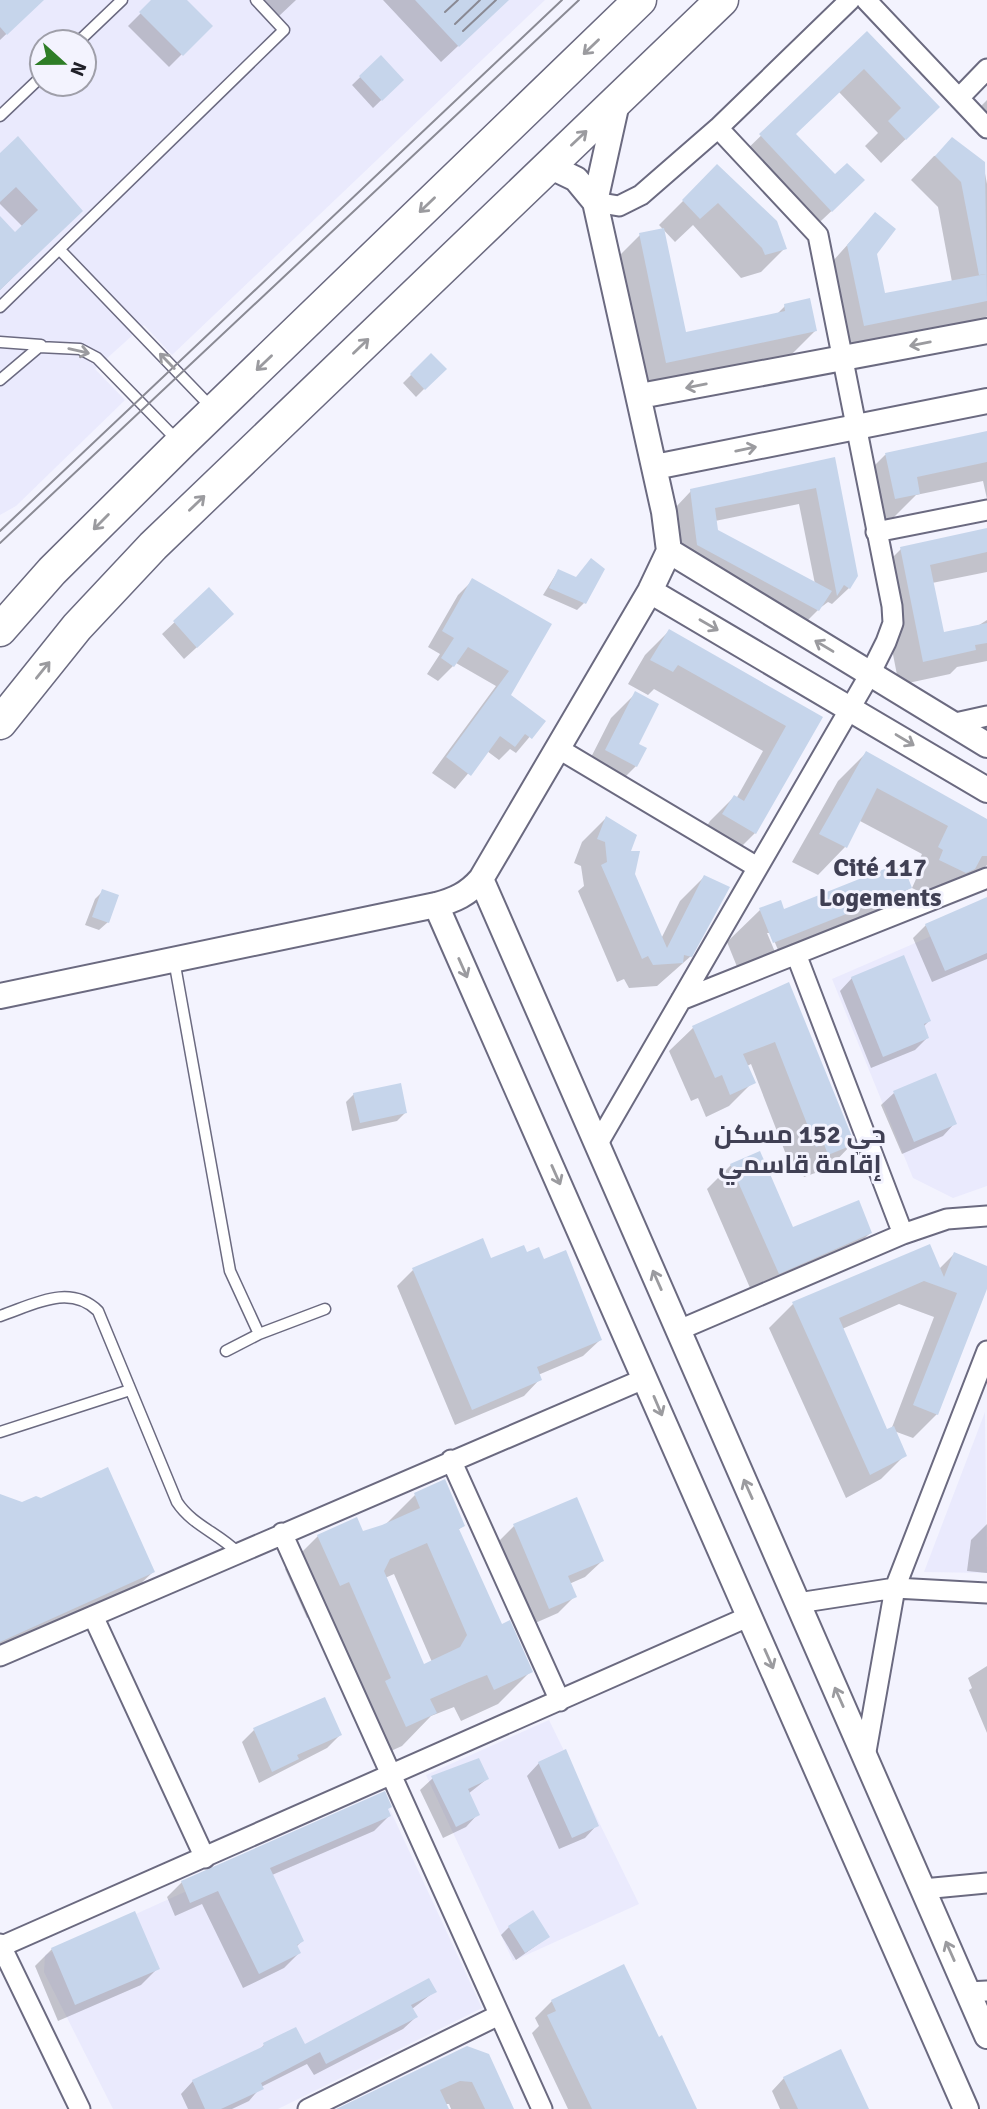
<svg xmlns="http://www.w3.org/2000/svg" width="987" height="2109" font-family="Signika,Cairo,sans-serif">
<rect width="100%" height="100%" fill="#f3f3fe"/>
<path fill="#eaeafd" fill-rule="evenodd" d="M0 0H545L172 355 144 325 95 369 125 400 16 506 0 515ZM42 42H84V84H42Z
M987 912V1186L953 1198 913 1178 832 979Z
M985 1412 987 1573 924 1572Z
M549 1720 639 1904 513 1961 426 1775Z
M386 1801 482 2008 278 2109H113L44 1972 45 1955Z"/>
<path fill="#0003" fill-rule="evenodd" d="M7 0H42L0 40V6Z
M154 0H184L210 26 169 67 128 26Z
M262 0H296L278 17Z
M383 0H507L441 62Z
M867 33 914 131 881 163 865 146 878 133 839 92 795 134 839 204 807 234 737 159Z
M381 57 402 80 373 108 352 85Z
M987 100V130L974 113Z
M967 150 983 163 987 184V316L984 320 840 349 824 271 875 214V254L884 295 952 282 938 207 911 180 934 156Z
M0 155 81 211 0 290V219L15 235 23 227 0 204Z
M717 167 785 248 761 272 741 278 693 225 675 242 659 225Z
M640 235 684 334 776 315 785 306 815 331 791 355 642 387 616 259Z
M431 355 444 369 416 397 403 383Z
M987 433V499L983 481 916 495 894 517 871 522 861 479 885 455Z
M833 459 849 588 832 604 828 602 820 608 801 627 681 562 675 508 691 491ZM799 504 815 584 716 531 715 521Z
M987 531V572L932 583 942 634 976 627 987 620V661L957 667 950 674 899 685 877 573 901 549Z
M558 571 575 578 584 603 577 610 543 595Z
M473 580 549 625 508 695 543 721 516 753 510 749 499 760 487 751 455 789 432 773 496 686 456 663 438 681 427 674 440 654 428 647 458 595Z
M209 590 219 627 184 659 162 634Z
M669 631 821 717 755 833 731 857 700 838 710 821 734 797 736 799 763 751 654 689 648 695 628 684 645 655Z
M635 694 636 766 612 790 582 775 611 718Z
M866 753 987 820V865L969 884 937 900 912 888 916 879 912 875 922 854 860 821 845 847 818 875 792 862 838 781Z
M606 818 629 852 633 874 661 939 680 901 704 877 691 956 657 986 629 988 624 979 617 982 578 891 584 886 581 866 574 863 582 842Z
M910 887 877 920 740 974 727 942 760 910 783 911ZM767 933H771L778 950 775 952Z
M103 891 108 922 99 930 85 925 95 899Z
M987 899V959L932 982 913 938 926 925Z
M852 978 929 1021 923 1027 927 1038 915 1050 871 1068 840 991Z
M788 984 853 1143 829 1168 804 1177 800 1167 792 1170 751 1064 747 1066 753 1082 729 1106 706 1117 698 1098 691 1101 669 1051 694 1027Z
M894 1093 955 1123 943 1136 902 1154 881 1105Z
M354 1094 405 1113 397 1121 352 1131 346 1102Z
M731 1165 793 1230 870 1233 846 1257 754 1297 707 1189Z
M954 1254 987 1268V1284L937 1414 913 1438 894 1431 905 1455 881 1479 846 1498 769 1328 793 1304 939 1269ZM899 1304 934 1317 891 1430 886 1432 842 1329Z
M526 1255 543 1261 600 1340 583 1356 538 1375 540 1379 524 1396 455 1425 397 1286 413 1270Z
M415 1495 463 1526 458 1530 501 1626 531 1671 498 1704 461 1721 454 1707 431 1716 402 1746 373 1759 353 1715 358 1710 316 1614 307 1618 285 1569 318 1536 363 1533 384 1526ZM394 1574 432 1662 423 1666 385 1578Z
M0 1496 153 1572 136 1588 0 1650Z
M987 1524V1573L967 1571 971 1540Z
M514 1526 602 1561 585 1577 569 1584 575 1596 558 1613 533 1624 498 1542Z
M987 1666V1733L969 1690 972 1688 968 1678Z
M254 1730 340 1735 327 1748 259 1783 242 1742Z
M539 1763 597 1825 585 1838 559 1849 527 1776Z
M433 1778 487 1779 468 1794 478 1814 466 1827 443 1838 420 1790Z
M387 1810 389 1816 374 1831 272 1875 302 1941 296 1947 299 1953 284 1968 243 1988 202 1904 175 1916 167 1897 182 1882Z
M509 1927 548 1937 516 1960 501 1935Z
M52 1949 158 1968 141 1985 58 2021 35 1966Z
M434 1992 412 2009 416 2017 403 2029 314 2075 307 2064 261 2087 249 2101 232 2109H188L181 2094 193 2081 257 2052 264 2045 304 2046Z
M552 2001 694 2109H568L532 2033 539 2026 535 2018Z
M467 2048 512 2109H451L449 2104H438L433 2109H340Z
M784 2078 867 2109H780L772 2091Z"/>
<path fill="#c6d5eb" fill-rule="evenodd" d="M0 0H44L7 35 0 27Z
M151 0H187L213 26 183 56 139 12Z
M415 0H509L459 47Z
M867 31 940 107 906 140 888 121 901 108 864 69 796 134 835 174 847 163 865 180 832 212 759 134Z
M381 55 404 80 382 101 359 76Z
M18 136 83 211 0 290V216L15 232 38 210 16 187 0 202V153Z
M952 137 985 162 987 301 864 326 847 245 875 212 896 229 877 254 885 293 986 274 979 275 961 182 935 156Z
M717 164 777 221 787 249 765 255 762 248 718 203 700 219 682 200Z
M664 228 686 332 785 311 784 304 810 298 817 331 666 363 639 233Z
M431 353 447 369 425 390 410 374Z
M987 431V462L917 477 920 494 895 499 885 453Z
M835 457 858 576 850 589 844 585 837 596 816 488 715 508 718 530 832 591 819 611 697 545 690 489Z
M987 528V552L930 565 944 632 987 623V643L975 645 976 650 923 662 900 547Z
M591 558 605 569 586 604 549 588 558 569 576 577Z
M472 578 552 624 511 695 546 721 532 739 525 734 515 747 500 736 471 776 446 757 509 671 468 647 454 667 441 658 454 638 442 631Z
M209 587 234 614 197 648 173 621Z
M669 629 823 717 756 834 722 814 734 795 744 801 786 726 678 665 673 672 650 660Z
M635 691 659 704 639 744 647 748 637 767 605 750Z
M866 751 987 819V856H982L975 869 966 873 939 860 943 850 938 847 948 826 877 788 847 848 819 834Z
M606 816 637 835 631 851H640L635 874 667 948 704 875 730 887 692 957 684 955 683 963 653 965 648 956 642 959 601 865 607 862 605 842 597 839Z
M902 862 912 888 773 943 759 908 781 900 784 909Z
M102 889 119 895 109 923 92 917Z
M987 897V953L945 971 925 924Z
M904 955 931 1021 924 1024 929 1038 883 1057 851 977Z
M789 982 855 1144 828 1155 824 1144 816 1147 775 1042 743 1054 756 1083 730 1095 722 1075 715 1078 692 1026Z
M936 1073 957 1124 914 1142 893 1091Z
M401 1083 407 1113 360 1123 353 1093Z
M760 1151 793 1227 859 1200 872 1233 779 1274 730 1164Z
M483 1238 491 1258 524 1245 527 1252 539 1247 544 1259 566 1250 602 1340 537 1367 542 1380 472 1410 412 1268Z
M930 1244 944 1277 954 1252 987 1266V1289L938 1415 913 1405 957 1293 924 1281 839 1318 887 1429 894 1426 907 1456 870 1475 792 1302Z
M108 1467 155 1572 0 1642V1494L22 1502 36 1496 41 1498Z
M445 1479 465 1526 459 1529 502 1624 510 1620 533 1672 494 1690 487 1675 469 1682 430 1699 437 1713 406 1727 385 1681 391 1678 349 1582 340 1586 317 1535 357 1517 363 1531 382 1525 420 1508 414 1493ZM427 1543 467 1635 460 1647 424 1664 384 1571 390 1559Z
M577 1497 604 1561 568 1576 577 1597 549 1609 513 1524Z
M325 1697 342 1735 297 1755 299 1759 272 1772 253 1728Z
M566 1749 599 1826 572 1838 538 1762Z
M479 1758 489 1779 468 1789 480 1815 456 1827 431 1776Z
M385 1791 392 1807 388 1809 391 1816 270 1868 304 1941 297 1945 301 1953 259 1974 218 1891 190 1903 181 1881Z
M533 1910 550 1937 525 1953 508 1926Z
M135 1911 160 1969 75 2005 51 1948Z
M624 1964 659 2037 662 2035 697 2109H592L547 2015 556 2011 551 2000Z
M429 1978 437 1992 411 2005 418 2017 326 2064 320 2052 261 2083 264 2089 221 2109H205L192 2080 264 2046 263 2043 296 2027 305 2044Z
M467 2046 489 2054 514 2109H485L472 2082 460 2081 440 2090 449 2109H336Z
M841 2049 869 2109H798L783 2077Z"/>
<g fill="none" stroke-linecap="round" stroke-linejoin="round">
<defs>
<path id="service" d="M78 42 122 0
M0 116 42 76
M60 250 212 408
M0 307 284 30 256 0
M0 342 41 345
M0 380 39 347 80 349 97 358 177 440
M174 960 230 1271 259 1334 325 1309
M0 1316C33 1305 69 1283 98 1311L177 1502C192 1525 218 1533 237 1552
M226 1351 259 1334
M0 1432 130 1390"/>
<path id="minor" d="M866 0 987 128
M959 98 987 69
M595 202 619 206 641 195 718 128 850 0
M876 532 987 510
M951 724 987 716
M559 749 757 867
M796 954 903 1234
M681 1000 987 878
M597 1145 870 674 886 642 893 623 892 606 818 235 718 128
M679 1330 903 1234 947 1219 987 1216
M451 1460 560 1701
M282 1533 542 2109
M798 1603 895 1588 987 1593
M93 1616 205 1858
M0 1656 646 1378
M865 1757 895 1588 987 1351
M923 1889 987 1883
M0 1944 80 2109
M0 1947 750 1616
M968 1992 987 1991
M308 2109 499 2015"/>
<path id="tertiary" d="M595 202 617 103
M640 396 987 331
M655 467 987 401
M669 551 987 745
M650 591 987 790
M481 879 987 2036
M436 905 966 2109
M0 996 436 905C455 900 468 894 481 879L650 591 669 551 664 512 595 202 576 179 549 166"/>
<path id="trunk" d="M0 630 52 571 181 443 640 0
M0 723 77 627 153 546 722 0"/>
</defs>
<use href="#service" stroke="#6b6a80" stroke-width="13"/>
<use href="#minor" stroke="#6b6a80" stroke-width="23"/>
<use href="#tertiary" stroke="#6b6a80" stroke-width="28"/>
<use href="#trunk" stroke="#6b6a80" stroke-width="35"/>
<use href="#service" stroke="#fff" stroke-width="10"/>
<use href="#minor" stroke="#fff" stroke-width="19"/>
<use href="#tertiary" stroke="#fff" stroke-width="24"/>
<use href="#trunk" stroke="#fff" stroke-width="32"/>
<path stroke="#8a8a94" stroke-width="2" d="M445 12 458 0
M455 24 480 0
M463 31 496 0
M0 531 562 0
M0 543 579 0"/>
</g>
<defs><path id="oneway-shaft" d="M-6 0H5M1.5-3L5.5 0L1.5 3" fill="none" stroke-width="1.6" stroke-linecap="round" stroke-linejoin="round" transform="scale(1.75)"/></defs>
<g stroke="#9b9b9f">
<use href="#oneway-shaft" transform="translate(591 47) rotate(136)"/>
<use href="#oneway-shaft" transform="translate(579 138) rotate(-43)"/>
<use href="#oneway-shaft" transform="translate(427 205) rotate(136)"/>
<use href="#oneway-shaft" transform="translate(920 344) rotate(169)"/>
<use href="#oneway-shaft" transform="translate(361 346) rotate(-44)"/>
<use href="#oneway-shaft" transform="translate(79 351) rotate(13)"/>
<use href="#oneway-shaft" transform="translate(167 361) rotate(-134)"/>
<use href="#oneway-shaft" transform="translate(264 363) rotate(136)"/>
<use href="#oneway-shaft" transform="translate(696 386) rotate(169)"/>
<use href="#oneway-shaft" transform="translate(746 449) rotate(-12)"/>
<use href="#oneway-shaft" transform="translate(197 503) rotate(-44)"/>
<use href="#oneway-shaft" transform="translate(101 522) rotate(135)"/>
<use href="#oneway-shaft" transform="translate(709 625) rotate(30)"/>
<use href="#oneway-shaft" transform="translate(824 646) rotate(-149)"/>
<use href="#oneway-shaft" transform="translate(43 670) rotate(-51)"/>
<use href="#oneway-shaft" transform="translate(905 740) rotate(31)"/>
<use href="#oneway-shaft" transform="translate(463 968) rotate(66)"/>
<use href="#oneway-shaft" transform="translate(556 1175) rotate(66)"/>
<use href="#oneway-shaft" transform="translate(657 1280) rotate(-114)"/>
<use href="#oneway-shaft" transform="translate(658 1406) rotate(67)"/>
<use href="#oneway-shaft" transform="translate(748 1489) rotate(-114)"/>
<use href="#oneway-shaft" transform="translate(769 1659) rotate(66)"/>
<use href="#oneway-shaft" transform="translate(839 1697) rotate(-114)"/>
<use href="#oneway-shaft" transform="translate(950 1951) rotate(-114)"/>
</g>
<g text-anchor="middle" dominant-baseline="central" stroke-width="6" stroke-linejoin="round" paint-order="stroke">
<g font-size="26" font-weight="bold" fill="#404054" stroke="#f3f3fe">
<text x="880" y="868">Cité 117<tspan x="880" dy="30">Logements</tspan></text>
<text x="800" y="1135">حي 152 مسكن<tspan x="800" dy="30">إقامة قاسمي</tspan></text>
</g>
</g>
<g transform="translate(63 63) rotate(111)"><circle r="33" fill="#f3f3fe" stroke="#9f9fa9" stroke-width="2"/>
<path d="M0-5L12 26L0 18L-12 26Z" fill="#2e7d27"/>
<text y="-10" font-size="19" font-weight="bold" text-anchor="middle" fill="#202029">N</text>
</g>
</svg>
